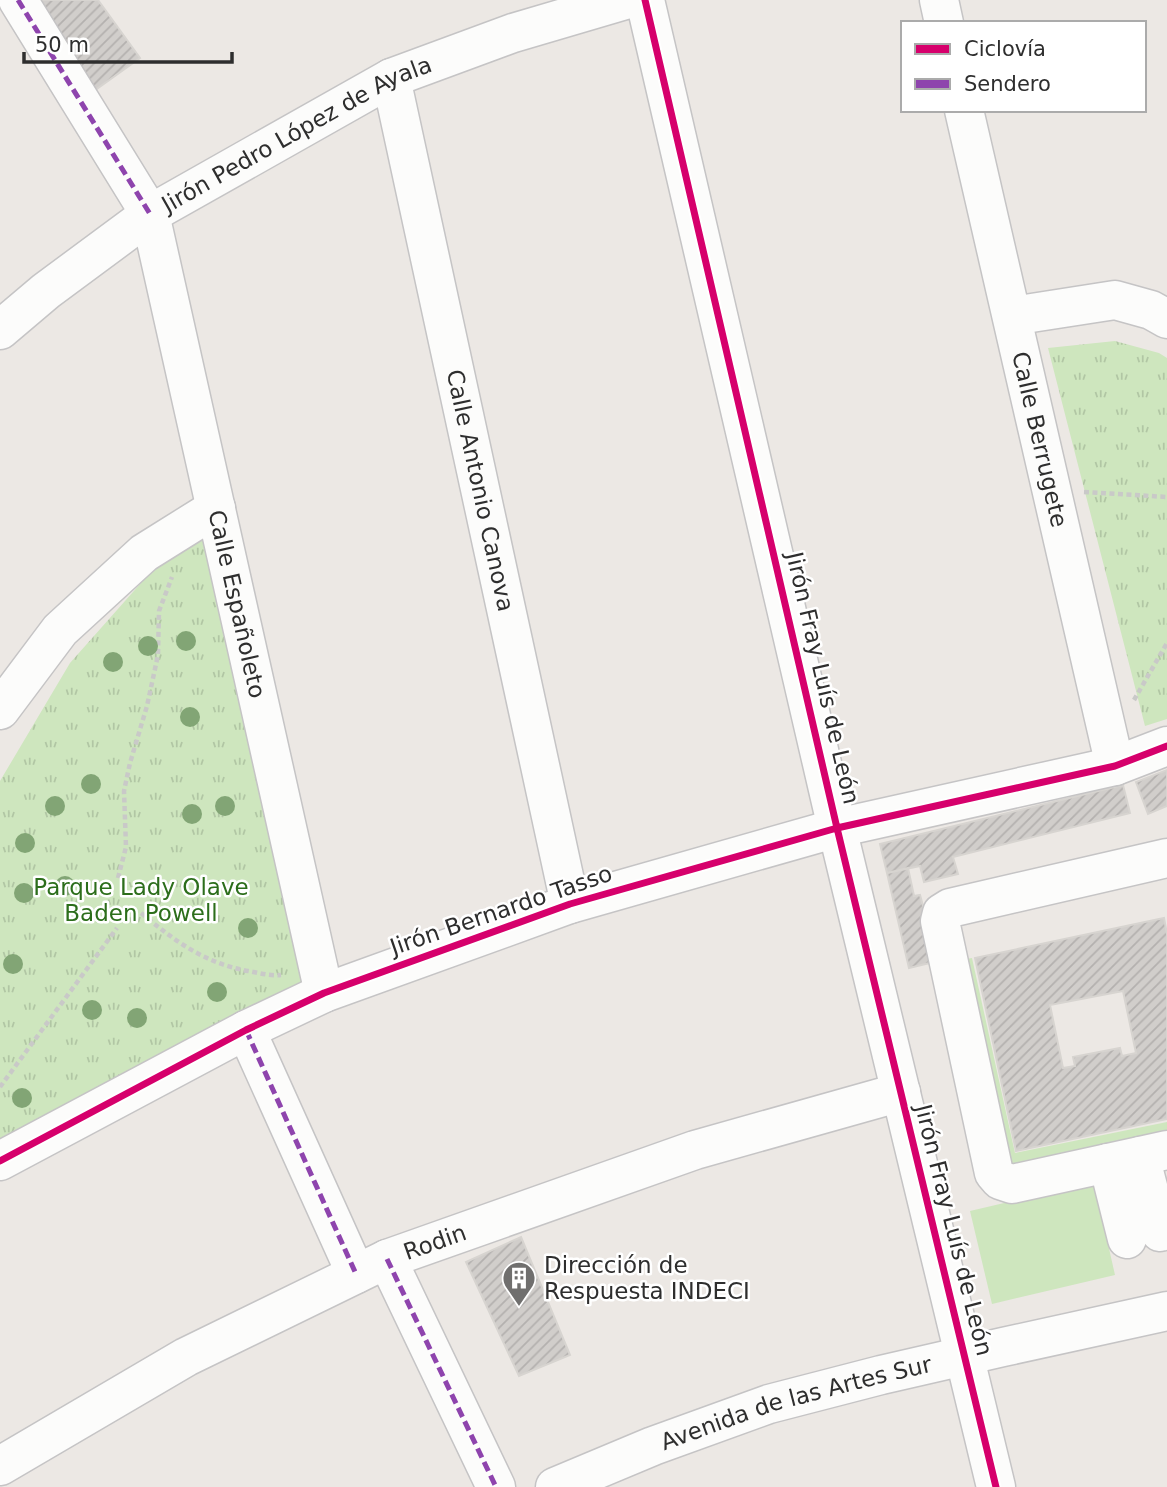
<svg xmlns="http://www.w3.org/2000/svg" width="1167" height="1487" font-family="'DejaVu Sans',sans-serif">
<defs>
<pattern id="park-tufts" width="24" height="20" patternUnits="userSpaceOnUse" patternTransform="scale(1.75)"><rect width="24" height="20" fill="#cee6be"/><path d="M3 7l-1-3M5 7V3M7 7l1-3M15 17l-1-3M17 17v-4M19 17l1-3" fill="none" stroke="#b1c6a4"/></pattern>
<pattern id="building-hatch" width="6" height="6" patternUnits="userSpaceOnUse" patternTransform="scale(1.75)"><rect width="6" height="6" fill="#d1cecb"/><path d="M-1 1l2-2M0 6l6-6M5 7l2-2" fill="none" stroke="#b4b1af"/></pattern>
</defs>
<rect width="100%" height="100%" fill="#ece8e4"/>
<path fill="#cee6be" d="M972 958 1015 1153 1167 1122V1144L996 1180 949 962Z
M1094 1182 1115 1275 992 1304 970 1211Z"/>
<path fill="url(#park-tufts)" d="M1115 341 1159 353 1167 358V719L1145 726 1048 348Z
M209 526 304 986 0 1139V781L70 663 164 557Z"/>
<path fill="url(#building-hatch)" stroke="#d7d4d0" stroke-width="2" fill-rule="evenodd" d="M24 0H98L140 58 91 93Z
M1167 770V806L1148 814 1136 782Z
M1123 785 1130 813 953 857 958 874 924 882 920 866 887 873 880 844Z
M908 868 914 896 920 895 938 961 909 968 887 873Z
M1164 918 1167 934V1119L1016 1151 975 958ZM1123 991 1136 1053 1122 1056 1120 1048 1073 1057 1075 1066 1063 1068 1050 1005Z
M521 1237 570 1355 519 1376 466 1262Z"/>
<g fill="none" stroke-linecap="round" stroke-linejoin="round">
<defs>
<g id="minor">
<path id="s1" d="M18 0 150 214 324 993"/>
<path d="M645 0 837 828 996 1487"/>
<path d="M939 0 944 23"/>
<path id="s2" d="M391 78 570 904"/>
<path id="s3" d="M964 110 1115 766"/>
<path d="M1012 316 1115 300 1151 310 1167 319"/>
<path id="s4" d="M0 330 46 291 150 214 391 78 513 33 625 0"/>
<path d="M0 710 60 630 144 553 216 508"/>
<path d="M1167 858 950 908 942 913 940 921 994 1173 1000 1180 1012 1184 1167 1150"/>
<path d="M246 1030 356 1274"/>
<path d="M1140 1156 1160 1232"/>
<path d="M0 1161 246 1030 324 993 570 904 837 828 1115 766 1167 746"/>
<path d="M1108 1163 1127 1239"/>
<path d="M387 1259 496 1487"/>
<path id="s5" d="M0 1466 186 1357 387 1259 695 1150 901 1092"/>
<path id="s6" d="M555 1487 653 1446 769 1404 881 1375 1003 1347 1167 1311"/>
</g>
</defs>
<use href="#minor" stroke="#c5c4c5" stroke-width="41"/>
<path stroke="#c9c9c8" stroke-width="4.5" stroke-dasharray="5 3.5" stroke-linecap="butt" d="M1084 492 1167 497
M1134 700 1167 643
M118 878 126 847 124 791 130 763 147 706 158 655 159 611 172 577
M141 913C175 941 204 963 248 971 259 973 270 976 281 975
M0 1087 117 928"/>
<use href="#minor" stroke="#fcfcfb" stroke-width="38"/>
<path stroke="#8e44ad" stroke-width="5" stroke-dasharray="10 5" stroke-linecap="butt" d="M18 0 150 214
M246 1030 356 1274
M387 1259 496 1487"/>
<defs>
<path id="cycleway" d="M645 0 837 828 996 1487
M0 1161 246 1030 324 993 570 904 837 828 1115 766 1167 746"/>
</defs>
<use href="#cycleway" stroke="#fff" stroke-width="11"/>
<use href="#cycleway" stroke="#d6006c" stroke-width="7"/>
</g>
<g fill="#82a575">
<circle cx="186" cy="641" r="10"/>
<circle cx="148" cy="646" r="10"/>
<circle cx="113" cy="662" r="10"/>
<circle cx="190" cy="717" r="10"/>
<circle cx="91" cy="784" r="10"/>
<circle cx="55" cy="806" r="10"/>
<circle cx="225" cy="806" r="10"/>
<circle cx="192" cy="814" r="10"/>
<circle cx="25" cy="843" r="10"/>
<circle cx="65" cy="886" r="10"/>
<circle cx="24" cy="893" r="10"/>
<circle cx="248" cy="928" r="10"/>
<circle cx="13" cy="964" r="10"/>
<circle cx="217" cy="992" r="10"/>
<circle cx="92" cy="1010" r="10"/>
<circle cx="137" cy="1018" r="10"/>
<circle cx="22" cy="1098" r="10"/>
</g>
<defs>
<symbol id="building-pin" viewBox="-11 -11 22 30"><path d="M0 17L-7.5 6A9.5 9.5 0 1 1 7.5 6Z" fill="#706f6e" stroke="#fff"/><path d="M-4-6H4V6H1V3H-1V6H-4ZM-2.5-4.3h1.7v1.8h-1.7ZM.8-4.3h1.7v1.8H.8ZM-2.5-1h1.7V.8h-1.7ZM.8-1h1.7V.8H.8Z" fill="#fff"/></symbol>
</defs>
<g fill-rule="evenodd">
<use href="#building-pin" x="500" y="1259" width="38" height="52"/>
</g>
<g text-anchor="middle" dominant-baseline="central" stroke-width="5" stroke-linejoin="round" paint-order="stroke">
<g font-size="23" fill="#2e2e2e" stroke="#fff">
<text stroke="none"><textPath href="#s4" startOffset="357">Jirón Pedro López de Ayala</textPath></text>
<text stroke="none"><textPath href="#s3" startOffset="338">Calle Berrugete</textPath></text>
<text stroke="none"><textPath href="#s2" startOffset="422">Calle Antonio Canova</textPath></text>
<text stroke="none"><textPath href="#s1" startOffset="651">Calle Españoleto</textPath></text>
<text transform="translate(823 678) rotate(77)">Jirón Fray Luís de León</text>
<text transform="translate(501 910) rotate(-19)">Jirón Bernardo Tasso</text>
<text transform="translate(954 1230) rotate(76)">Jirón Fray Luís de León</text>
<text stroke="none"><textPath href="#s5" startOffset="490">Rodin</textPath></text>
<text stroke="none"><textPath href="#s6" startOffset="256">Avenida de las Artes Sur</textPath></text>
</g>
<g font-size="23" fill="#2c6e1b" stroke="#fff">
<text x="141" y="887">Parque Lady Olave<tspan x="141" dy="26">Baden Powell</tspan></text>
</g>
<g font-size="23" fill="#2e2e2e" stroke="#fff" text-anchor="start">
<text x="544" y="1265">Dirección de<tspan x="544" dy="26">Respuesta INDECI</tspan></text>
</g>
</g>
<rect x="901" y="21" width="245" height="91" fill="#ffffff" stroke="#ababab" stroke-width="2"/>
<rect x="915" y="44" width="35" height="10" fill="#d6006c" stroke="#ababab" stroke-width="2"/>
<text x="964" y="56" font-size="21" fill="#2e2e2e">Ciclovía</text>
<rect x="915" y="79" width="35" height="10" fill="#8e44ad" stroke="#ababab" stroke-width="2"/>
<text x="964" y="91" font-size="21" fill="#2e2e2e">Sendero</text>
<path d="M24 52v10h208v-10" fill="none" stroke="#2e2e2e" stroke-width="3.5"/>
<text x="35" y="52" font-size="21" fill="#2e2e2e" stroke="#ffffff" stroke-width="5" paint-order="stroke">50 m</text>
</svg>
